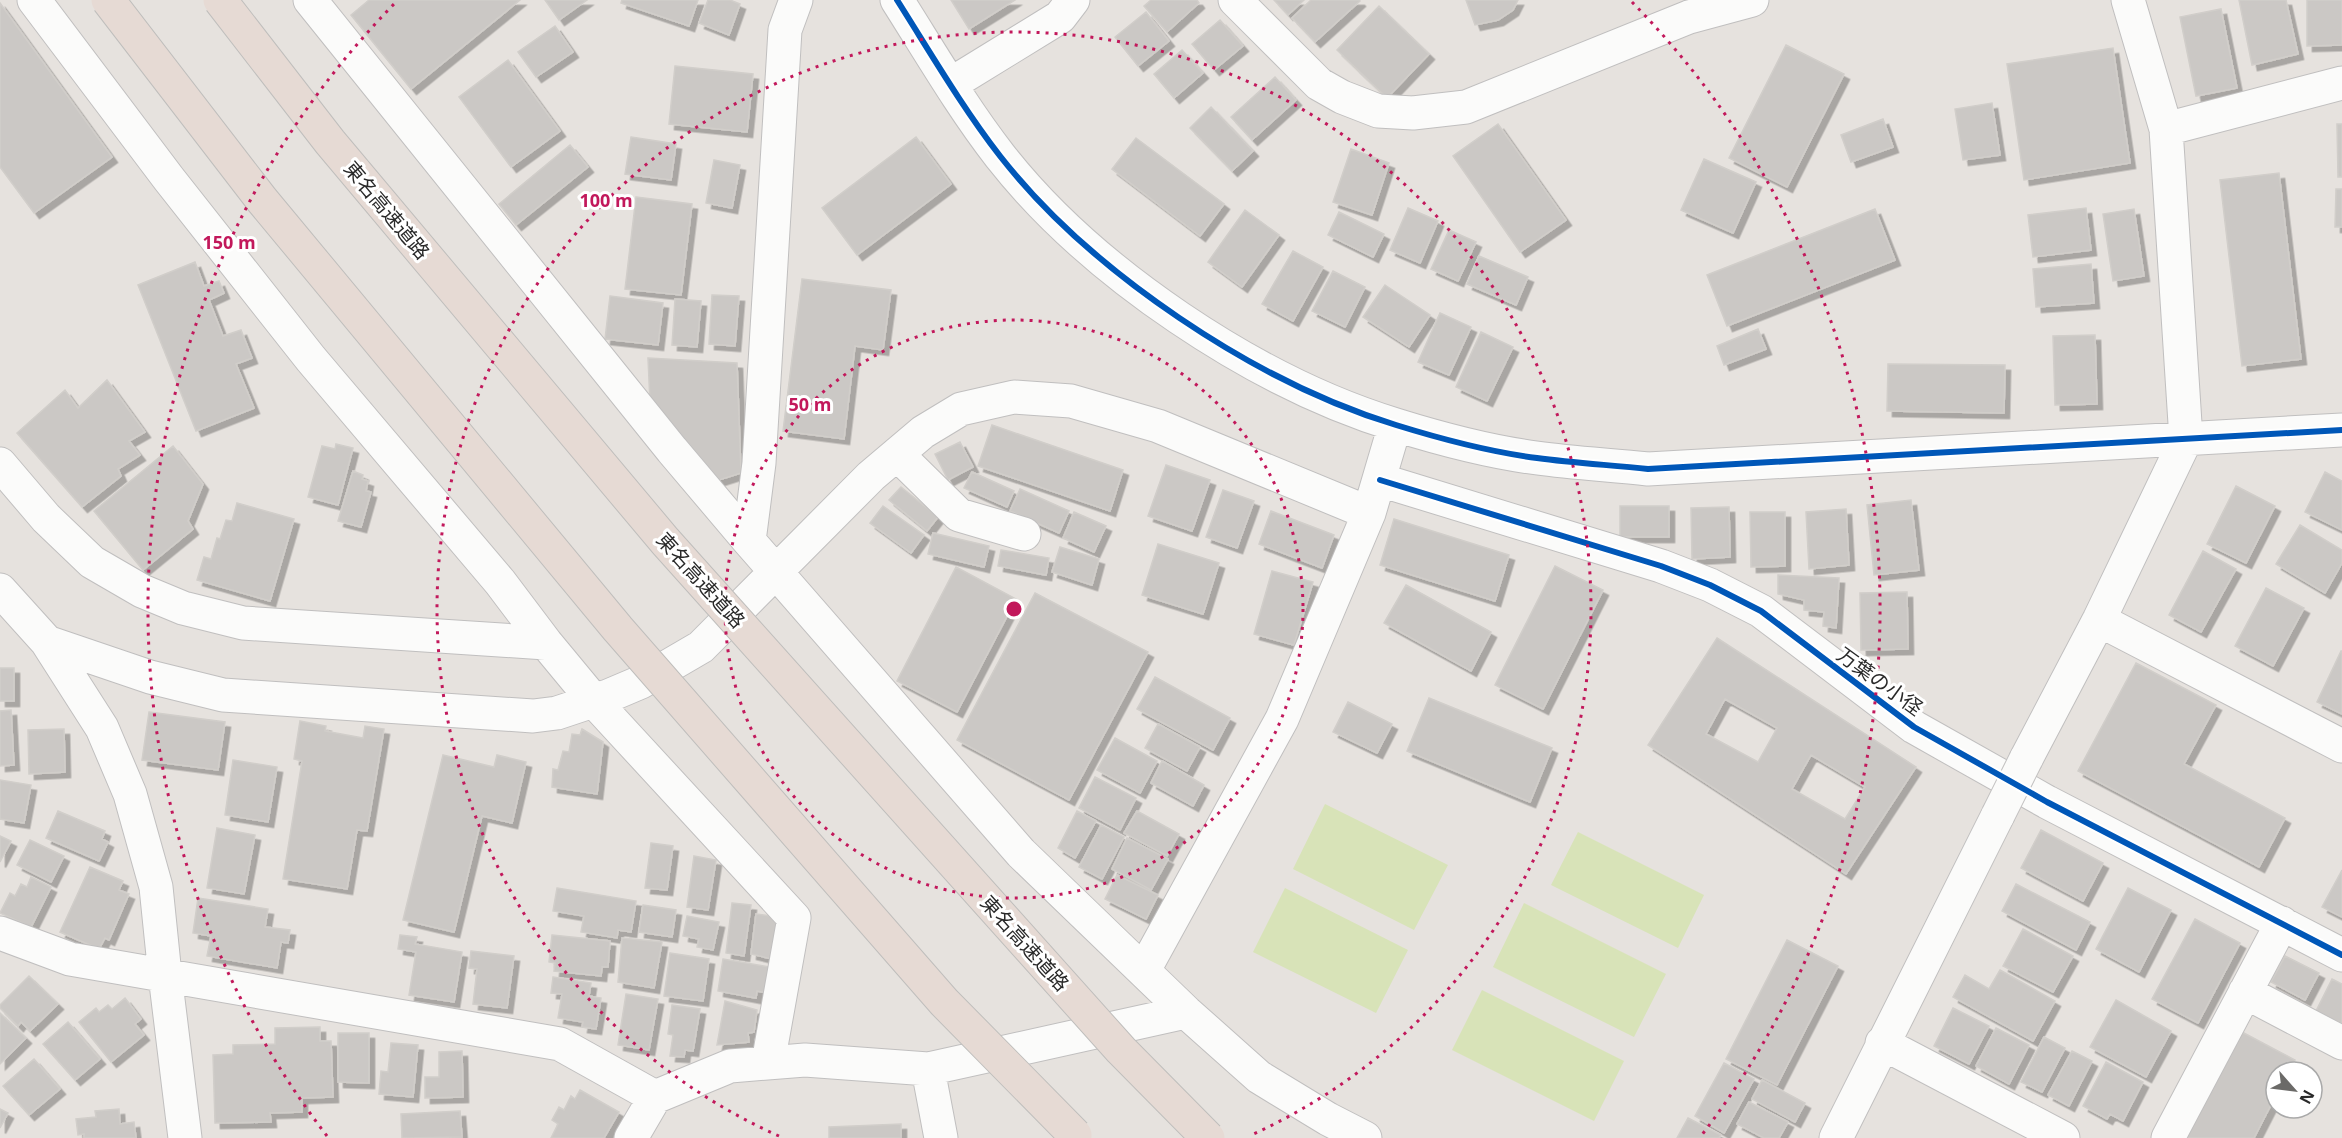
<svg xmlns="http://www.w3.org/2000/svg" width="2342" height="1138" font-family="'Open Sans','Noto Sans JP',sans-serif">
<defs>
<filter id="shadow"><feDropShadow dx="5.5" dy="5.5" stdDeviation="0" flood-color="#0004"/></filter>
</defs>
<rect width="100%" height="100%" fill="#e6e2de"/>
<path fill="#d8e3b8" d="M1325 804 1448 865 1414 930 1293 869Z
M1578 832 1704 895 1678 948 1551 885Z
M1285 888 1408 950 1376 1013 1253 952Z
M1524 903 1666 974 1634 1037 1493 967Z
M1482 990 1624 1061 1594 1121 1452 1050Z"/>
<path fill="#cbc8c5" stroke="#d1ceca" stroke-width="1.5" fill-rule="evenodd" filter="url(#shadow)" d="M369 0H520L411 89 351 15Z
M545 0H587L559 20Z
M622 0H698L689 26 621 3Z
M708 0H730L740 4 729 35 699 23Z
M951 0H1015L969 29Z
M1151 0H1197L1199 3 1167 32 1144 6Z
M1274 0H1304L1288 15Z
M1311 0H1359L1360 1 1315 42 1292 18Z
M1466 0H1518L1513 10 1498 20 1475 25Z
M2239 0H2286L2298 54 2252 65Z
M2307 0H2342V45L2307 46Z
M0 3 112 157 34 213 0 167Z
M1379 6 1429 54 1387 98 1337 50Z
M2221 9 2237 88 2196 96 2180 17Z
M1146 12 1169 41 1138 66 1115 37Z
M1220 20 1243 46 1214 70 1192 44Z
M555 26 573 52 536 77 518 52Z
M1786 45 1844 74 1787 187 1729 158Z
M2113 48 2130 163 2024 180 2007 64Z
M1182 50 1203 73 1174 98 1154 74Z
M508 60 560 131 511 167 459 97Z
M675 66 753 74 747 132 669 124Z
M1275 77 1296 100 1252 140 1231 117Z
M1992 103 2000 155 1963 160 1955 109Z
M1211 107 1253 151 1232 171 1190 128Z
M1883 119 1893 147 1851 162 1841 135Z
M1498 124 1566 220 1520 252 1453 156Z
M2337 124H2342V177H2338Z
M631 137 676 144 671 180 625 174Z
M916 137 951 184 857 255 822 208Z
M1136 138 1224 204 1200 236 1112 169Z
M570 145 588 167 516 225 499 204Z
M1351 149 1389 163 1372 215 1333 202Z
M1704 159 1756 182 1733 233 1681 210Z
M714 160 740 165 732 208 706 203Z
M2279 173 2301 359 2242 366 2220 180Z
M2336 189H2342V227H2335Z
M636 197 692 204 681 295 625 289Z
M1408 208 1438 221 1420 263 1390 250Z
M2086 208 2091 250 2033 257 2028 215Z
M1875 209 1895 260 1727 326 1707 275Z
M2134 209 2144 276 2113 281 2103 214Z
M1245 210 1279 235 1242 287 1208 262Z
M1339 212 1384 234 1373 257 1328 235Z
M1449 230 1476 242 1458 281 1431 269Z
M1293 251 1323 267 1293 321 1262 304Z
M1479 256 1528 277 1516 305 1467 284Z
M195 262 204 286 219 281 224 293 209 300 223 336 241 330 252 358 236 364 254 408 196 431 138 285Z
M2091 264 2094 303 2036 307 2033 269Z
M1333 271 1365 287 1345 327 1312 311Z
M802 279 891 290 883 350 855 346 844 439 783 431Z
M1385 285 1430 315 1409 347 1363 317Z
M712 295 739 296 735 346 709 344Z
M610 296 663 303 658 345 605 339Z
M675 299 701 301 697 347 672 345Z
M1440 313 1471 327 1449 375 1418 362Z
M1758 329 1766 349 1724 365 1717 346Z
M1481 332 1513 347 1487 401 1456 387Z
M2095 335 2097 404 2055 405 2053 336Z
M648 358 737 363 741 473 716 481 650 402Z
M1888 364 2005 365 2004 413 1887 411Z
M107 380 145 432 129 441 140 455 118 469 121 476 82 507 17 433 65 390 78 408Z
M992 425 1123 470 1110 511 978 466Z
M960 442 973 467 948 480 935 454Z
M336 444 353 448 338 505 308 497 322 446 335 449Z
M173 446 203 484 188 521 193 529 143 570 94 511Z
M1166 465 1210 480 1192 531 1148 516Z
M353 471 363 475 362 479 368 481 366 491 371 492 361 527 338 521Z
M972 472 1014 491 1007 507 964 488Z
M2325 472 2342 481V530L2305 512Z
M2236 486 2275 506 2246 563 2207 544Z
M901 487 938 517 927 531 889 500Z
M1020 489 1069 511 1059 533 1010 511Z
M1223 490 1254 501 1237 548 1206 537Z
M1911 500 1919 570 1874 575 1867 505Z
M237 503 294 519 270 601 197 580 204 557 211 559 217 538 220 539 226 520 232 521Z
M883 506 924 535 911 553 870 523Z
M1620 506H1669V537H1620Z
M1729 507 1730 557 1692 559 1691 508Z
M1846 509 1849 565 1809 569 1806 512Z
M1271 511 1334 535 1322 568 1259 544Z
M1074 512 1106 526 1094 552 1063 538Z
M1750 512H1785V566L1751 567Z
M1394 519 1509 555 1495 601 1380 565Z
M2300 525 2342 550V563L2325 593 2276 564Z
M933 533 989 546 984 567 928 554Z
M1158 544 1219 563 1203 614 1142 595Z
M1060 547 1099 559 1092 585 1052 572Z
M1001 550 1049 558 1046 575 998 566Z
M2203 551 2236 569 2201 632 2169 615Z
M1555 566 1603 590 1543 709 1495 685Z
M956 567 1016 599 957 712 897 681Z
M1272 571 1313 582 1294 645 1254 634Z
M1778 575 1839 578 1836 628 1823 626 1824 612 1804 610V600L1778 594Z
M1406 585 1491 632 1471 671 1384 623Z
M2266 588 2304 608 2273 666 2235 646Z
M1907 592 1908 649 1861 650 1860 593Z
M1035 593 1148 652 1069 800 957 740Z
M1717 638 1916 767 1846 874 1648 745ZM1725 699 1777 728 1758 762 1706 734ZM1811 755 1865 787 1845 819 1792 789Z
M2341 651H2342V714L2317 702Z
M2136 663 2216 705 2184 764 2285 818 2259 867 2078 771Z
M0 668H14V701H0Z
M1155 677 1230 718 1213 750 1137 709Z
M1429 698 1552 748 1530 802 1407 751Z
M1348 702 1392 724 1377 753 1333 732Z
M11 710 14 765 0 766V711Z
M149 712 225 722 218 770 142 760Z
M300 721 326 726 325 731 363 738 365 726 384 729 367 831 357 830 347 889 283 879 302 761 294 759Z
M1158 724 1200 747 1187 771 1145 748Z
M64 729 65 772 29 774 28 730Z
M582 729 603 742 597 794 552 787 553 769 558 770 563 751 569 752 572 734 580 735Z
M1115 738 1157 761 1140 793 1097 770Z
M443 755 494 767 497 755 526 762 512 823 482 816 454 932 403 920Z
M233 760 277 767 268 822 225 815Z
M1162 761 1204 785 1193 806 1151 783Z
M1095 777 1136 798 1120 830 1079 808Z
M0 780 31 785 24 823 0 819Z
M58 811 105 831 102 839 108 842 99 861 46 838Z
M1077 811 1096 821 1075 858 1058 848Z
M1137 811 1179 834 1167 856 1124 833Z
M1101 825 1124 837 1102 879 1079 867Z
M217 828 255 835 244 894 207 888Z
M2041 830 2103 863 2083 901 2021 868Z
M0 836 11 841 0 862Z
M1127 838 1168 859 1151 890 1112 869Z
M30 840 64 856 51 882 17 865Z
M651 843 673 846 667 890 645 888Z
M694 856 716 860 708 910 687 907Z
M90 867 123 881 119 890 129 894 109 940 105 938 99 949 60 932Z
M2342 870V917L2322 907Z
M1117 875 1158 895 1146 919 1105 899Z
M31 877 51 887 31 927 0 913 10 893 15 896 21 884 27 887Z
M2016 884 2090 922 2076 950 2002 911Z
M557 888 636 901 631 932 618 930 617 938 581 932 584 916 553 911Z
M2128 888 2171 910 2139 972 2096 949Z
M198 898 268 909 265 927 290 930 288 943 281 942 277 968 207 956 211 936 193 933Z
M732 903 751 905 744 956 726 953Z
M643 905 676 910 672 937 639 932Z
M756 914 771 916 777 922 772 959 751 954Z
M687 916 719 922 713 950 697 947 699 939 683 936Z
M2195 919 2240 943 2198 1023 2152 999Z
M2023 929 2073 956 2053 992 2003 966Z
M400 935 417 937 415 944 462 952 454 1002 409 995 416 952 398 949Z
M552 935 610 941 608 967H602L601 976 554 971 555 963 549 962Z
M622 938 662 942 654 988 618 982Z
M1787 940 1838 966 1777 1085 1726 1059Z
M471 951 514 956 507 1008 473 1004 477 969 469 968Z
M670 953 709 959 703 1001 664 996Z
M2285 956 2319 973 2305 1000 2271 982Z
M723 959 770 967 766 993 757 991 756 998 718 991Z
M2000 970 2055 1001 2033 1041 1953 997 1965 975 1989 989Z
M29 976 58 1004 30 1031 21 1022 18 1026 0 1008V1005Z
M553 977 591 983 589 996 601 998 596 1029 582 1027 583 1022 558 1018 562 994 551 993Z
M2332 979 2342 984V1024L2316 1011Z
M626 994 658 999 649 1050 618 1045Z
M125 998 141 1019 135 1024 144 1035 111 1062 79 1022 96 1008 99 1012 108 1005 112 1009Z
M2116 1000 2171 1031 2146 1077 2090 1047Z
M725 1001 757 1010 754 1032 748 1033 749 1042 717 1045Z
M672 1005 700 1009 693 1051 685 1050 684 1057 670 1056 673 1035 668 1034Z
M1953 1008 1989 1026 1969 1064 1934 1046Z
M0 1013 26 1038 0 1064Z
M68 1022 100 1059 75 1080 43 1044Z
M320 1027V1041H331L333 1097 302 1098V1112L270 1113 271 1122 215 1123 213 1055 233 1054V1045L275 1044V1028Z
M1996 1028 2029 1045 2009 1084 1976 1066Z
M2242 1032 2295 1060 2288 1072H2276V1095L2254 1138H2186Z
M338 1033H369V1083L338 1082Z
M2044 1037 2065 1048 2042 1092 2021 1082Z
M391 1043 418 1045 413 1097 379 1094 381 1071 388 1072Z
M462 1051 463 1097 425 1098V1077H439V1052Z
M2072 1051 2092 1061 2069 1106 2048 1095Z
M34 1059 60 1089 29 1115 3 1086Z
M2106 1062 2143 1082 2123 1121 2110 1114 2107 1119 2083 1106Z
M1724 1063 1754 1079 1724 1133 1695 1116Z
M1762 1080 1805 1103 1795 1122 1752 1099Z
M580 1090 619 1112 604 1138H551L558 1124 552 1120 559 1107 564 1110 571 1096 575 1099Z
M1749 1102 1788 1122 1779 1138H1764L1737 1124Z
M0 1109 8 1113 0 1128Z
M119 1109 120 1124 134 1122 136 1138H84V1134L78 1135 76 1119 96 1117 95 1111Z
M460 1111 462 1137 402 1138 401 1114Z
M1688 1118 1721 1135 1719 1138H1677Z
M901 1124V1138H829V1127Z"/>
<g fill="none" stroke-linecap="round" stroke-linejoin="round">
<defs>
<path id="minor" d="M34 0 169 179 311 359 500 582 546 643 594 701 794 918 768 1063
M310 0 672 450 749 541 1021 853 1186 1012 1259 1077 1328 1119 1365 1138
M897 0C930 52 962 107 1000 156 1091 272 1255 382 1396 425 1441 439 1490 452 1537 458 1573 463 1611 465 1648 469L2342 430
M1235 0 1319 84 1342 97 1378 111 1413 113 1466 107 1689 17 1752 0
M951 84 1060 17 1073 0
M2166 129 2342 83
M897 454 959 515 1024 534
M0 464 46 518 92 562 142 591 183 608 243 623 546 643
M1380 480 1661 566 1710 585 1761 611 1914 727 2047 802 2342 955
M749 541 759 463 785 30 796 0
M0 590 47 642 102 728 130 794 156 887 165 975 185 1138
M2099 620 2342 746
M47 642 150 677 223 695 533 716 557 713 608 696 641 682 701 647 871 476 923 432 961 409 1014 397 1071 401 1158 426 1369 513
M2026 759 2099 620 2186 439 2166 129 2128 0
M0 933 70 959 560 1044 655 1097
M1144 970 1282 719 1369 513 1395 425
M2245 992 2342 1043
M1882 1043 2063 1138
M928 1069 941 1138
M631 1138 655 1097 730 1066 805 1060 928 1069 1186 1012
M1836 1138 1998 815
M2168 1138 2282 923"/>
</defs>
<use href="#minor" stroke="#c0bfbf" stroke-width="35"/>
<use href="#minor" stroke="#fbfbfa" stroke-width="33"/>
<defs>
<path id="minor-bridge" d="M1998 815 2026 759"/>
<path id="highway-bridge" d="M108 0 262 200 618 629 944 1002 1075 1135
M220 0 330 142 665 541 1121 1050 1208 1138"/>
</defs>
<use href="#minor-bridge" stroke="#c0bfbf" stroke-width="35" stroke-linecap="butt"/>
<use href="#highway-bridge" stroke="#bfbebc" stroke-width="35" stroke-linecap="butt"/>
<use href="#minor-bridge" stroke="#fbfbfa" stroke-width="33"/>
<use href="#highway-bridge" stroke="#e6dad4" stroke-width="33"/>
<defs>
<path id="cycleway" d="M897 0C930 52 962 107 1000 156 1091 272 1255 382 1396 425 1441 439 1490 452 1537 458 1573 463 1611 465 1648 469L2342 430
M1380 480 1661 566 1710 585 1761 611 1914 727 2047 802 2342 955"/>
</defs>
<use href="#cycleway" stroke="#fff" stroke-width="10"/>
<use href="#cycleway" stroke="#0057b8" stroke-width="6"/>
</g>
<g fill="none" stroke="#c2185b" stroke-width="3" stroke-dasharray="3 6">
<circle cx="1014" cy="609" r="289"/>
<path d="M779 1136A577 577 0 1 1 1249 1136"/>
<path d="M327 1136A866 866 0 0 1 396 2M1632 2A866 866 0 0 1 1701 1136"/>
</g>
<g text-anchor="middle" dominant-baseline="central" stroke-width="6" stroke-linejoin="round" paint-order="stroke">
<g font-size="20" fill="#292929" stroke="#fff">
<text transform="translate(387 210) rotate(50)">東名高速道路</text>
<text transform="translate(701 580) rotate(48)">東名高速道路</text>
<text transform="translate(1880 681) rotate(36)">万葉の小径</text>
<text transform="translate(1025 943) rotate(48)">東名高速道路</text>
</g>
</g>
<circle cx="1014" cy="609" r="9" fill="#c2185b" stroke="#fff" stroke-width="3"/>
<g font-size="18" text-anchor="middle" font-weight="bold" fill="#c2185b" stroke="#fff" stroke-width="6" stroke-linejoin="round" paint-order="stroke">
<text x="606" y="207">100 m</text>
<text x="229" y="249">150 m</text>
<text x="810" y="411">50 m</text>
</g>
<g transform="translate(2294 1090) rotate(118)"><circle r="28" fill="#ffffff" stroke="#a9a9a9" stroke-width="1.5"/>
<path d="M0-4.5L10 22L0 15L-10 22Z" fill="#6b6a68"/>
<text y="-9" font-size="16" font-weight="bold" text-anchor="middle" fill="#292929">N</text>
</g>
</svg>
